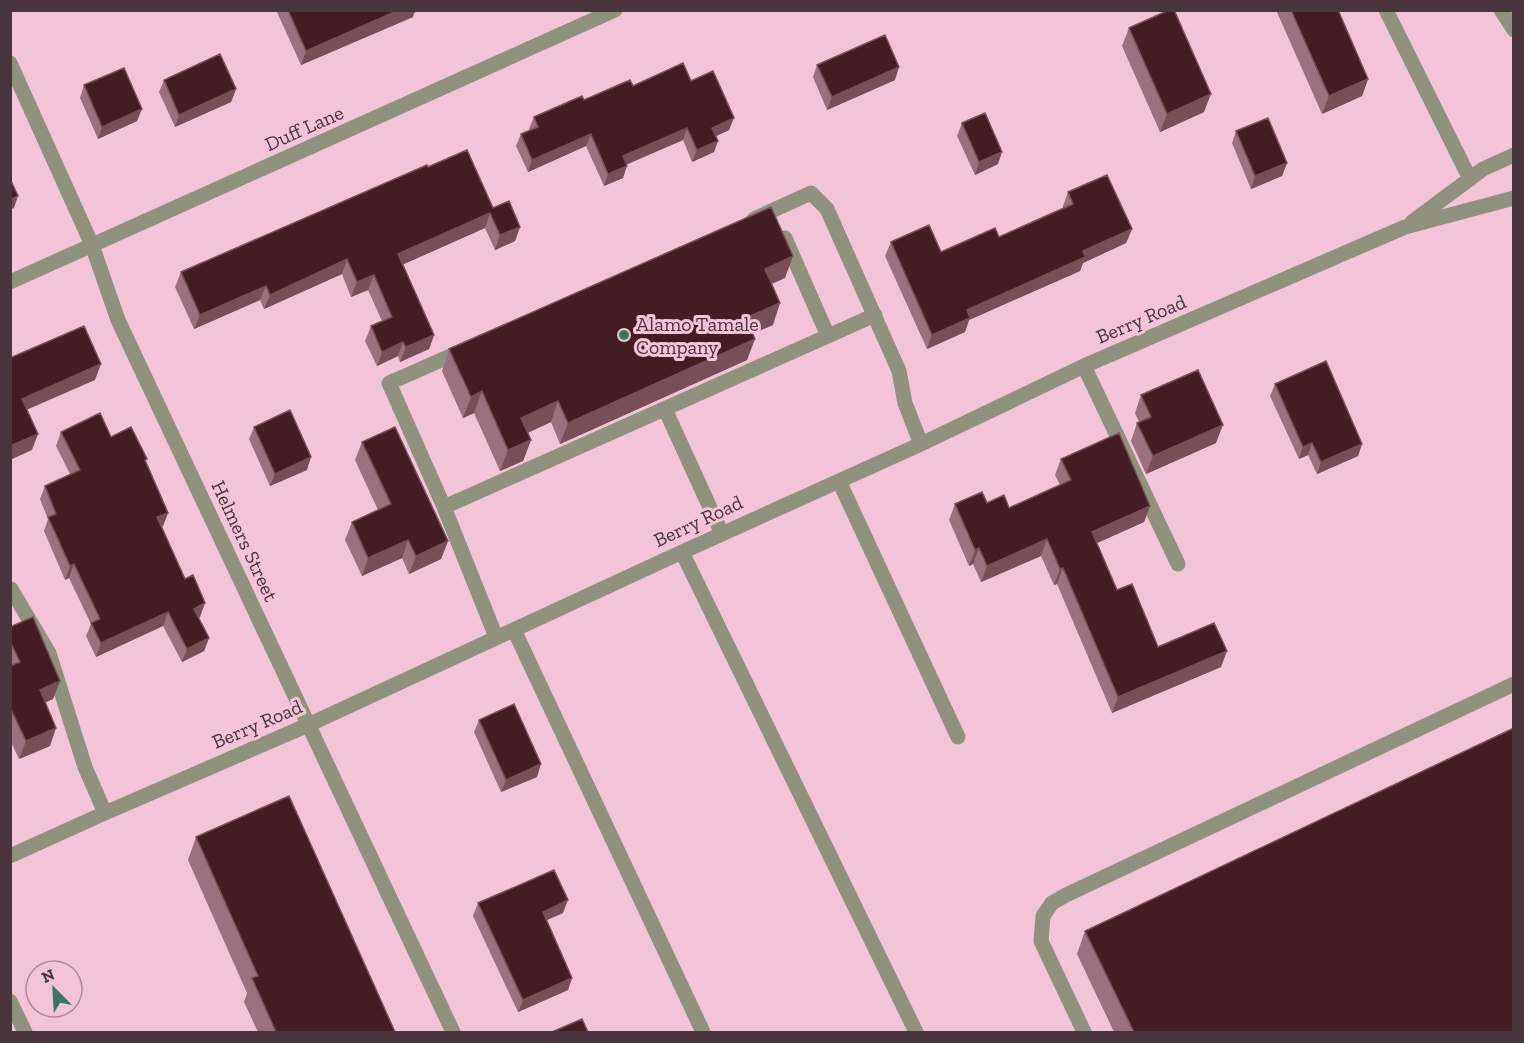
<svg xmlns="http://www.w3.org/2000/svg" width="1524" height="1043" font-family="'Zilla Slab',serif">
<rect width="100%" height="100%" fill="#f3c3d8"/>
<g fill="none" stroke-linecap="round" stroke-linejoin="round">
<path stroke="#b28d9d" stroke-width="4" stroke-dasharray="1.5 4.5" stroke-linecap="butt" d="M265 718 277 712"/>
<path stroke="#90927f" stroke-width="15" d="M1386 10 1470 179
M1501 10 1514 30
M10 63 92 245 118 320 453 1032
M754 219 811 193 827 209 899 371 905 403 921 444
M1412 222 1483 169 1514 155
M785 238 828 336
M10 282 615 10
M464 350 389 383 444 507 496 637
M1084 366 1178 564
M665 409 722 534
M839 481 958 737
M444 507 875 315
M682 552 916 1032
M11 589 49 653 85 767 105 813
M514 630 703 1032
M10 856 105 813 308 725 682 552 921 444 1084 366 1405 227 1514 198
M10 1001 25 1032
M1084 1032 1041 941 1043 916 1052 903 1066 895 1514 684"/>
</g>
<path fill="#9c707e" d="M276 10H419L414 13 413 17 301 65Z
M1276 10H1338L1368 79 1362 96 1322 114Z
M1129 28 1204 112 1160 132 1122 46Z
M817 65 895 80 827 110 813 77Z
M164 80 236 89 231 102 175 127 159 92Z
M691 81 729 130 716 136 718 141 714 152 692 162 683 140 626 165 623 178 604 186 586 146 528 172 516 146 521 134 530 130 529 129 534 117 584 100 633 86Z
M84 85 137 121 98 139 80 98Z
M962 123 998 164 975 175 957 136Z
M1236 131 1287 163 1282 176 1251 189 1232 143Z
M428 167 493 208 520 227 515 241 495 250 485 228 403 264 434 335 429 349 400 362 398 356 377 366 365 341 371 326 382 321 368 290 351 297 342 274 264 309 260 300 194 329 175 287 181 272Z
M1068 192 1132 229 1126 243 1083 263 1080 271 969 320 965 332 927 349 885 256 891 242 941 252 999 237 1063 208V206Z
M785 278 772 284 773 325 752 333 747 360 560 444 551 422 528 433 531 440 523 461 500 471 474 413 463 418 442 371 449 349Z
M1275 384 1362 444 1358 456 1317 474 1308 455 1299 459 1270 396Z
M1141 395 1216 443 1146 474 1131 441 1137 423 1139 422 1135 413Z
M254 427 307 470 270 486 249 439Z
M61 432 111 437 146 462 168 513 163 526 162 527 200 617 199 618 209 638 204 651 182 662 163 626 96 657 86 636 91 624 69 578 65 580 44 531 48 519 40 499 45 486 70 474 56 446Z
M362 442 448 541 441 559 409 574 402 558 362 576 345 540 352 522 378 510 355 460Z
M1061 459 1150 506 1144 522 1097 543 1117 590 1158 647 1221 667 1112 713 1057 584 1054 585 1041 556 981 582 973 564 969 566 949 520 955 504 987 503 1009 508 1060 485 1055 475Z
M10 627 60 681 53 699 45 702 50 746 19 759 10 740Z
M479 720 537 777 501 792 474 732Z
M196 837 395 1032H258L244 1002 247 993 188 860Z
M478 903 563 913 546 920 572 978 568 990 518 1012 473 916Z
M1085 931 1514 1032H1114L1077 954Z"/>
<path fill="#784e59" d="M399 10H419L414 13 413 17 301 65 306 51Z
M899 67 895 80 827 110 832 97Z
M1368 79 1362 96 1322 114 1329 96Z
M236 89 231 102 175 127 179 115Z
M1211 94 1204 112 1160 132 1167 114Z
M142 109 137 121 98 139 102 127Z
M734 118 729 130 708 140 712 128Z
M687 128 683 140 618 168 623 156Z
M591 134 586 146 528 172 532 160Z
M718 141 714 152 692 162 697 150Z
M1002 152 998 164 975 175 979 162Z
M1287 163 1282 176 1251 189 1255 176Z
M627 166 623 178 604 186 608 174Z
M18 196 14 208 10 210V200Z
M490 213 485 228 393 269 398 254Z
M520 227 515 241 495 250 500 235Z
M1132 229 1126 243 1083 263 1080 271 969 320 965 332 927 349 932 335 967 310 1083 251Z
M793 256 785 278 757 290 765 269Z
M347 259 342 274 264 309 270 295Z
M374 275 368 290 351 297 357 282Z
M266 286 260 300 194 329 200 315Z
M780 303 773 325 738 340 746 318Z
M434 335 429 349 400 362 406 347Z
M755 339 747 360 560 444 568 423Z
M403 342 398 356 377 366 382 352Z
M101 364 95 380 17 414 22 399Z
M482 391 474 413 463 418 471 397Z
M558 401 551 422 513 439 521 418Z
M1223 425 1216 443 1146 474 1153 456Z
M38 434 32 450 10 460V446Z
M531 440 523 461 500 471 508 450Z
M1312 443 1308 455 1299 459 1303 447Z
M1362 444 1358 456 1317 474 1321 462Z
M311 457 307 470 270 486 275 474Z
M1150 506 1144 522 1086 548 1092 532Z
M168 513 163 526 153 530 157 517Z
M1047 539 1041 556 981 582 987 566Z
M408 540 402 558 362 576 368 558Z
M448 541 441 559 409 574 416 556Z
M979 548 973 564 969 566 975 550Z
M74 564 69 578 65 580 70 566Z
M1063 568 1057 584 1054 585 1060 569Z
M205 603 200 617 189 622 194 609Z
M168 612 163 626 96 657 101 643Z
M209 638 204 651 182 662 187 649Z
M1227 651 1221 667 1112 713 1118 697Z
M60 681 53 699 33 708 40 690Z
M56 728 50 746 19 759 26 741Z
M541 764 537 777 501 792 506 780Z
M568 900 563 913 538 924 543 912Z
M572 978 568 990 518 1012 523 1000Z"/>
<path fill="#441c23" stroke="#784e59" stroke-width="1.5" d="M288 10H399L306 51Z
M1169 10H1174L1211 94 1167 114 1129 28Z
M1291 10H1338L1368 79 1329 96Z
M885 35 899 67 832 97 817 65Z
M220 54 236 89 179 115 164 80Z
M683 63 691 81 713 71 734 118 712 128 718 141 697 150 687 128 623 156 627 166 608 174 591 134 532 160 521 134 538 127 534 117 582 96 584 100 630 80 633 86Z
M124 68 142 109 102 127 84 85Z
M985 113 1002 152 979 162 962 123Z
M1268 118 1287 163 1255 176 1236 131Z
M467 150 493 208 509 201 520 227 500 235 490 213 398 254 434 335 406 347 403 342 382 352 371 326 392 317 374 275 357 282 347 259 270 295 266 286 200 315 181 272 427 165 428 167Z
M1107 175 1132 229 1083 251 1085 257 967 310 970 318 932 335 891 242 929 225 941 252 995 228 999 237 1073 204 1068 192Z
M10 179 18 196 10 200Z
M771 207 793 256 765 269 780 303 746 318 755 339 568 423 558 401 521 418 531 440 508 450 482 391 471 397 449 349Z
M84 326 101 364 22 399 38 434 10 446V358Z
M1326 361 1362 444 1321 462 1312 443 1303 447 1275 384Z
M1198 370 1223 425 1153 456 1137 423 1151 417 1141 395Z
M290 410 311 457 275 474 254 427Z
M100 413 111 437 131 427 147 459 145 460 168 513 157 517 185 579 193 575 205 603 194 609 209 638 187 649 168 612 101 643 91 623 100 619 74 564 70 566 48 517 56 514 45 486 80 470 61 432Z
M395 427 448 541 416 556 408 540 368 558 352 522 391 504 362 442Z
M1119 433 1150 506 1092 532 1117 590 1132 584 1158 647 1214 623 1227 651 1118 697 1063 568 1060 569 1047 539 987 566 979 548 975 550 955 504 982 492 987 503 1004 495 1009 508 1071 480 1061 459Z
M33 617 60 681 40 690 56 728 26 741 10 707V666L20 662 10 641V627Z
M514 704 541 764 506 780 479 720Z
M1514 728V1032H1134L1085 931Z
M289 796 395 1032H276L252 978 258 976 196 837Z
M554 870 568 900 543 912 572 978 523 1000 478 903Z
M582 1019 588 1032H552Z"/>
<circle fill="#397763" stroke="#f3c3d8" stroke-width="2" cx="624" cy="335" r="6"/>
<g text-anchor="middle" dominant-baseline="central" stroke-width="6" stroke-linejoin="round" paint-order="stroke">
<g font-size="20" fill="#48353d" stroke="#f3c3d8">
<text transform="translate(304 128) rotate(-24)">Duff Lane</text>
<text transform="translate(1141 319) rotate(-23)">Berry Road</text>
<text transform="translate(698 521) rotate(-25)">Berry Road</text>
<text transform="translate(245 541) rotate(65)">Helmers Street</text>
<text transform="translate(257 724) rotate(-23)">Berry Road</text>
</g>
<g font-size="20" fill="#48353d" stroke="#f3c3d8" text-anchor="start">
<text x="636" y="324">Alamo Tamale<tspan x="636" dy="23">Company</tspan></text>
</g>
</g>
<rect width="1524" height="1043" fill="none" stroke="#48353d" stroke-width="24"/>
<g transform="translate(54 989) rotate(336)"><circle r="28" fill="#f3c3d8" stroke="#af8a9a" stroke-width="1.5"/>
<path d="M0-4.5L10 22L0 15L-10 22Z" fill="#397763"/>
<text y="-9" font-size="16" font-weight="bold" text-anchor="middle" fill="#48353d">N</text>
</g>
</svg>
